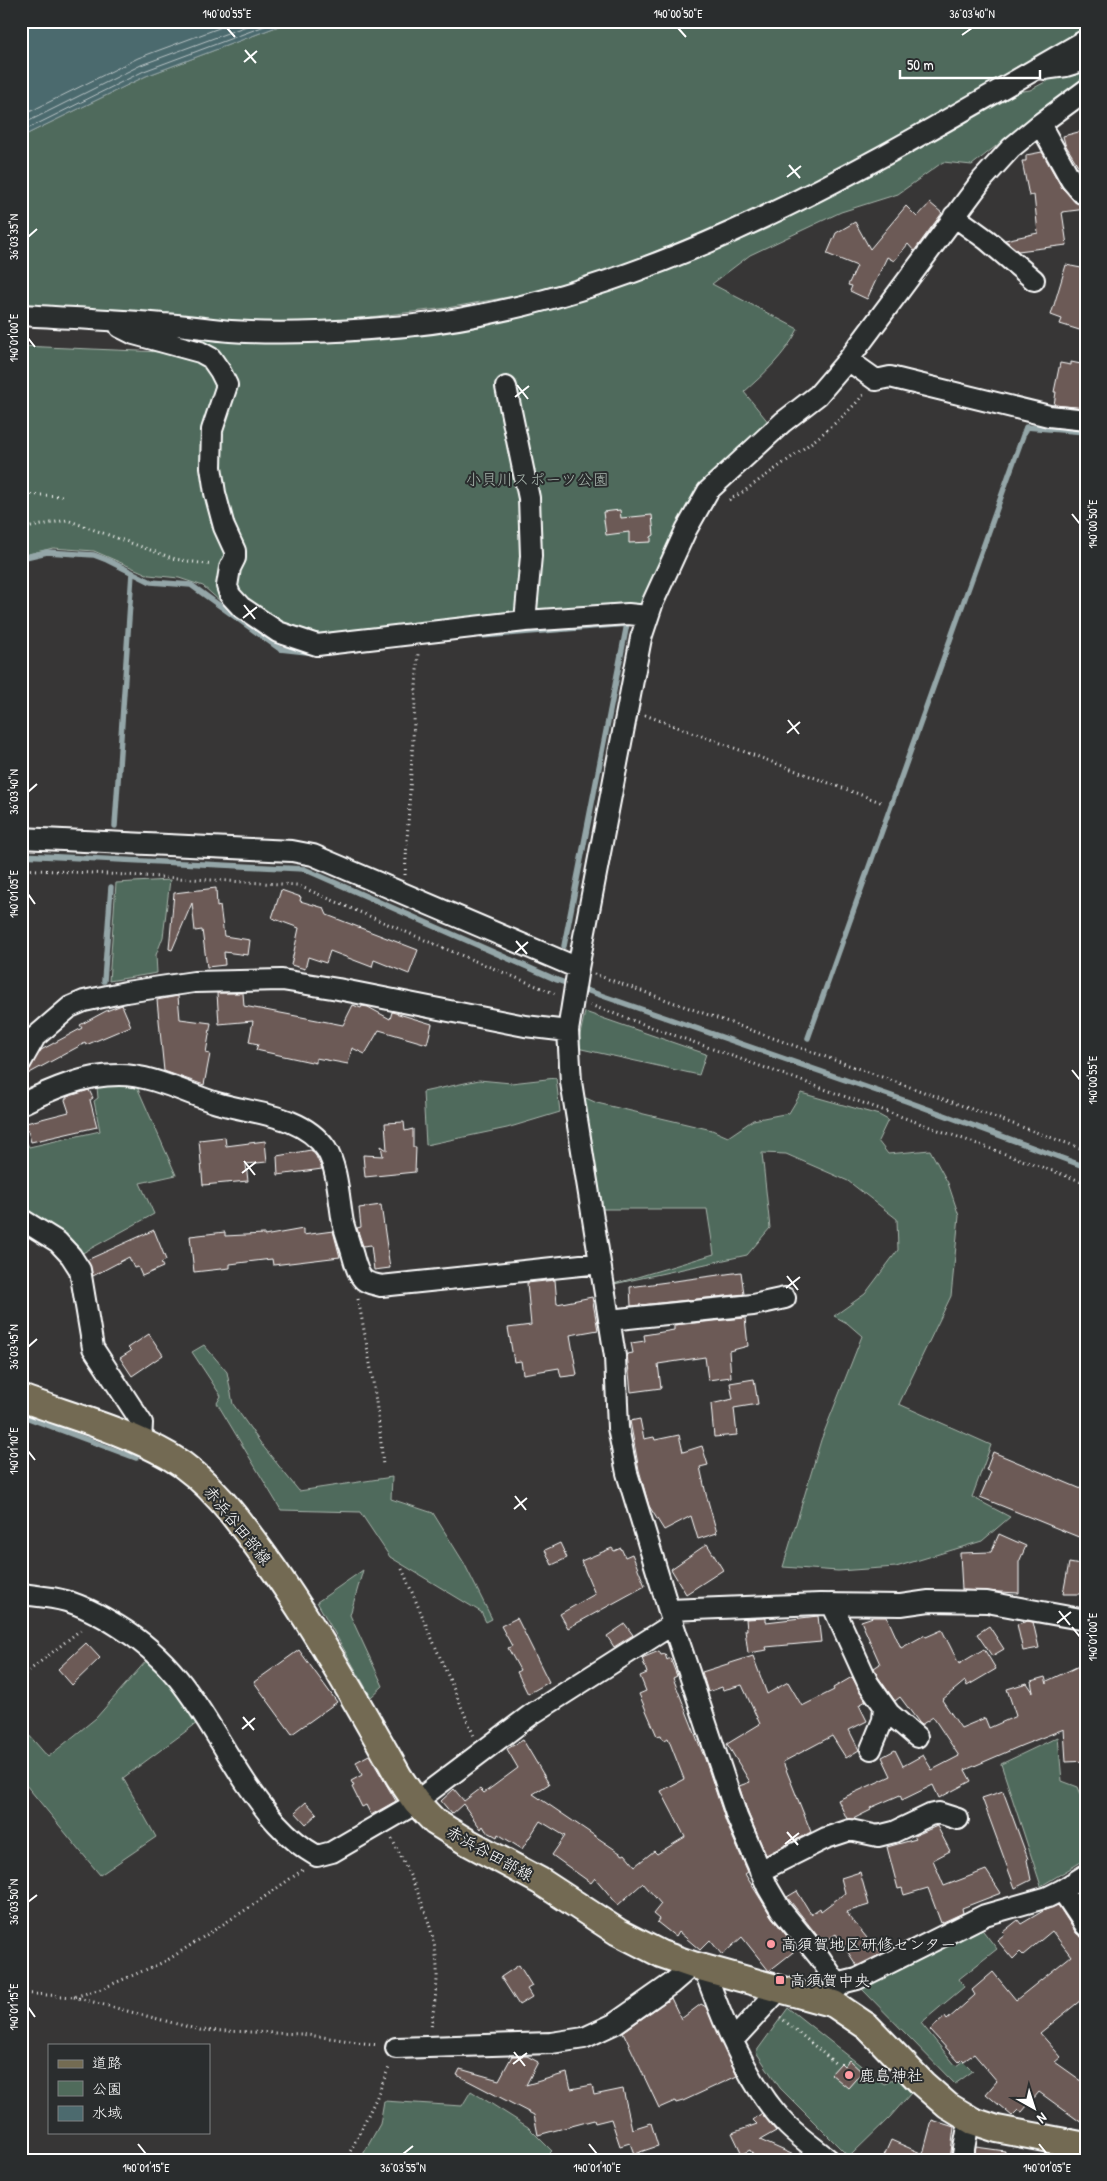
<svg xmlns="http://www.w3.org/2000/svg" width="1107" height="2181" font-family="'Patrick Hand','Klee One',sans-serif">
<rect width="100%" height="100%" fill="#373636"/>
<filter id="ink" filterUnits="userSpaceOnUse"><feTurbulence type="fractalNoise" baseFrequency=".02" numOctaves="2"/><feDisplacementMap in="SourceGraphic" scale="10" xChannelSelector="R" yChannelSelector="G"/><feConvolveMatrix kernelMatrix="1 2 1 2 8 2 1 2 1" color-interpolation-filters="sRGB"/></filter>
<g filter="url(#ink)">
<path fill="#506b5b" stroke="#a8b5ad" d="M292 21H1086V30L875 153 759 210 589 278 525 294 447 308 301 325 21 305V137L146 76Z
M1086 66V79L1052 102 972 165 943 162 898 194 841 212 750 255 712 284 798 329C786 354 764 374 744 392L769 423 730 456 697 487 636 619 307 649 281 645 239 618 203 586 179 578 149 575 94 551 53 548 21 556V346L209 354 152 331C236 339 323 349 408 337 472 328 535 314 596 295 655 276 712 252 769 228L784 214 1010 93 1030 90 1064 72Z
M170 880 163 937 156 955 157 973 109 981 116 883Z
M585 1012 706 1054 699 1075 577 1048Z
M556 1078 560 1112 507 1128 426 1145 423 1092 479 1080 511 1083Z
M134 1080 176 1175 140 1183 154 1214 77 1256 21 1211V1131L29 1147 100 1131 94 1101 98 1098 97 1087Z
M801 1093 879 1115 888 1120 878 1141 888 1154 930 1150 948 1183 959 1216 951 1296 899 1404 991 1445 972 1497 1010 1517 982 1541 896 1567 838 1571 783 1567 821 1440 862 1336 847 1323 834 1316 865 1294 898 1250 897 1219 848 1181 786 1154 762 1153 770 1228 747 1255 614 1284 714 1254 707 1209H602L579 1095 597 1103 712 1130 728 1137 753 1120 789 1113Z
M204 1345 227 1372 233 1404 262 1445 299 1491 392 1477 391 1499 433 1513 464 1563 492 1619 486 1622 481 1612 390 1557 360 1512 281 1510 217 1403 221 1396 192 1352Z
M363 1570 350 1615 383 1686 371 1697 317 1602Z
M147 1660 170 1679 197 1723 123 1778 156 1837 100 1875 26 1785 21 1788V1726L48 1757 96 1718Z
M1058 1737 1062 1781 1078 1787 1086 1806V1859L1041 1886 1001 1764Z
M980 1927 997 1949 959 1979 964 1987 921 2023 956 2066 963 2061 973 2071 955 2084 861 1988Z
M788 2008 884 2084 897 2078 911 2093 890 2117 849 2157 780 2088 756 2052Z
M471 2091 528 2127 552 2151 543 2160H360L380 2124 384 2101 462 2106Z"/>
<path fill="#4c6a6e" stroke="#94a6a8" d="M21 21H292L146 76 21 137Z"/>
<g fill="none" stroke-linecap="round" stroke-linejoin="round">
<path stroke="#b7c3c5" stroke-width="1" d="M21 116 138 58 238 21
M21 125 141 65 260 21
M21 132 144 71 278 21"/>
<path stroke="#94a6a8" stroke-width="5.5" d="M21 558 47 552 94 555 107 560 151 582 191 585 280 649 316 653
M482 636 627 624 564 946
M115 826 132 573
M21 855 304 869 557 980 906 1101 1086 1167
M104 981 111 887
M808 1038 1026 427 1086 432
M23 1416 136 1458"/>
</g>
<path fill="#6c5a56" stroke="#fff" d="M1086 130V179L1065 144 1063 136Z
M1042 152 1062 188 1078 204H1086V209L1062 212 1067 245 1018 251 1005 240 1038 233 1034 195 1029 196 1022 161H1026V155Z
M930 203 942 213 914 251 908 244 894 261 887 257 867 299 850 291 852 286 848 285 857 266 827 254 836 233 855 222 870 249 906 206 917 217Z
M1066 265 1086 269V332L1060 324 1062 319 1051 315Z
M1071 362 1086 365V408L1054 405 1056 392H1054L1060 363 1071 365Z
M620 510 621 518 652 515 654 535 651 537V542L629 543V532L606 535 603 512Z
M216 888 217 907 220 906 224 936 250 940 248 955 224 952 225 965 207 967 202 930 195 931 192 903 172 950 169 949 174 893Z
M281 890 301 897 300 901 324 908 327 915 418 950 409 974 374 960 372 967 330 951 326 963 308 957 305 969 291 965 299 928 272 918Z
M217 993H243L244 1006 343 1025 353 1005 361 1008 362 1006 368 1007 390 1019 392 1012 432 1024 427 1044 379 1030 365 1054 352 1048 348 1064 316 1058V1063L256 1050 258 1044 249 1042 253 1021 219 1024Z
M178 996 180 1019 211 1023 206 1053 210 1054 204 1085 164 1071 157 1000Z
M122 1005 131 1026 86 1045 85 1043 24 1076 41 1050 82 1028 80 1025 106 1011Z
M89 1090 93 1098 90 1100 97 1127 31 1142 26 1123 69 1112 65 1100 67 1097Z
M404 1122 405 1131 413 1129V1147H416L415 1172 365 1177 363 1155 383 1156 381 1146 387 1150 385 1123Z
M225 1137 226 1146 265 1141 267 1162 246 1164 248 1181 203 1185 199 1140Z
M311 1150 316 1156 322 1169 278 1175 277 1156Z
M381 1205 390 1268 374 1270 371 1245 363 1246 357 1228 361 1227 359 1208Z
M303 1229V1235L333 1231 340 1257 273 1265 272 1259 230 1264V1268L194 1272 190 1236 225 1232V1236L264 1234V1236Z
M154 1230 166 1260 161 1263 163 1267 142 1276 138 1267 134 1268 129 1257 93 1276 87 1260Z
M741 1272 744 1294 631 1306 630 1287Z
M555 1280 557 1304 592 1297 598 1330 570 1335 577 1375 561 1377 559 1368 523 1374 521 1361 514 1362 508 1328 531 1325 527 1283Z
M745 1318 748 1346 729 1351 731 1377 708 1380 705 1357 658 1364 661 1388 631 1392 627 1354 633 1353 631 1343 645 1341 644 1335 674 1330V1325Z
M149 1334 163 1355 132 1376 120 1358 131 1351 128 1348Z
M754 1379 758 1404 734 1408 737 1435 714 1437 711 1404 733 1399 730 1383Z
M640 1419 644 1439 654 1437 655 1440 679 1435 683 1452 702 1446 708 1465 700 1467 706 1494 717 1533 698 1539 691 1516 664 1530 649 1506 639 1470 630 1421Z
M993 1452 1086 1491V1540L980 1497 991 1472 986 1470Z
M999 1534 1026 1546 1019 1562V1593L962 1590 960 1553 991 1552Z
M560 1543 567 1558 552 1565 545 1550Z
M707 1544 723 1570 686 1594 671 1569Z
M612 1548 614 1551 621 1548 625 1557 632 1554 645 1586 568 1628 560 1614 595 1594 581 1561Z
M1069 1563 1086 1566V1594H1063Z
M818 1616 821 1642 766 1647 767 1650 748 1653 745 1630H747L746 1619 766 1618V1622Z
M873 1617H887L901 1648 925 1635 926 1637 942 1630 959 1664 984 1649 996 1669 967 1686 965 1681 942 1700 961 1728 985 1718 989 1728 1016 1716 1007 1689 1027 1683 1033 1692 1031 1681 1045 1677 1047 1684V1681L1081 1665 1086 1674V1761L1066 1762 1064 1729 1023 1745 965 1770 971 1781 939 1798 933 1785 902 1800 900 1795 870 1808 871 1810 853 1819H847L838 1800 891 1776 882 1757 895 1750 903 1766 923 1755 932 1770 959 1756 933 1717 921 1725 900 1697 895 1701 878 1677 874 1668 880 1664 861 1621Z
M517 1618 549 1682 528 1694 517 1672 520 1670 508 1648 512 1646 501 1626Z
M1028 1621 1033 1622 1039 1648 1023 1651 1017 1624Z
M625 1624 633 1635 614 1647 607 1636Z
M989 1626 1004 1649 992 1656 977 1634Z
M86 1643 100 1658 72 1685 58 1669Z
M299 1650 337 1702 292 1734 254 1682Z
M659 1651 661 1655 665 1654 667 1660 670 1658 677 1676 673 1678 705 1759 726 1822 748 1872 745 1874 771 1916 797 1949 769 1971 742 1937 722 1955 710 1940 700 1950 679 1932 676 1937 657 1922 659 1919 653 1914 661 1904 643 1883 618 1905 595 1878 591 1883 552 1855 565 1836 540 1821 522 1849 498 1834 497 1837 486 1831 483 1826 481 1829 463 1804 452 1814 441 1801 454 1789 464 1801 480 1789 484 1793 518 1768 507 1749 523 1740 549 1784 533 1794 623 1855 625 1854 635 1866 654 1851 657 1854 685 1837 661 1791 684 1779 668 1738 663 1740 661 1735 657 1736 639 1694 646 1691 640 1676 647 1673 642 1658Z
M753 1656 767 1694 788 1682 802 1706 834 1690 833 1688 852 1677 866 1701 859 1705 867 1721 849 1730 859 1750 846 1758 832 1736 783 1762 811 1832 766 1855 748 1813 739 1786 750 1782 727 1744 760 1724 742 1685 723 1690 722 1687 708 1692 702 1672Z
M369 1755 396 1801 371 1815 366 1805 362 1807 352 1787 354 1786 351 1781 362 1775 356 1762Z
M1003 1791 1028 1859 1027 1860 1031 1880 1015 1888 982 1798Z
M306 1802 317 1814 306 1824 295 1812Z
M937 1826 950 1851 933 1860 944 1886 986 1870 1001 1893 962 1908 963 1913 941 1923 928 1888 904 1895 902 1888 898 1889 887 1847 916 1839 914 1836Z
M860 1872 869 1905 846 1912 871 1943 873 1942 881 1954 857 1966 836 1934 823 1943 787 1897 797 1891 811 1914 820 1908 821 1911 845 1893 841 1878Z
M1058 1905 1076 1933 1086 1941V1996L1040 2033 1061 2057 1055 2062 1086 2084V2126L1039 2092 1022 2112 1018 2110 1012 2116 986 2094 997 2081 974 2054 964 2061 962 2059 959 2062 930 2030 945 2017 947 2020 975 1995 972 1990 993 1972 1016 2000 1071 1956 1052 1931 1023 1955 1020 1952 1013 1959 997 1940 1005 1934 1003 1932 1018 1920 1021 1924 1043 1911Z
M519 1965 532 1986 527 1989 532 1997 519 2005 501 1977Z
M671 1998 681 2019 701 2004 706 2007 737 2076 683 2101 676 2103 675 2101 659 2108 623 2032Z
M512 2056H527L538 2062 526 2085 567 2073 571 2089 592 2085 594 2095 623 2089 632 2129 651 2123 658 2146 634 2154 630 2143 620 2146 611 2119 595 2123 594 2120 538 2135 534 2115 457 2075 460 2069 499 2080Z
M849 2060 862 2072 848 2088 831 2074 841 2063 844 2066Z
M762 2113 776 2131 760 2140 805 2160H756L750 2150 742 2154 732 2133 757 2124 753 2120Z
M932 2120 954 2127 950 2160H882L891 2140 923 2154Z
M976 2147 1005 2151 1004 2160H974Z"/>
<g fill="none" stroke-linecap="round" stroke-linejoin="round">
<defs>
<path id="minor" d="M1044 69 1066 66 1086 60
M1040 124 1071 180 1082 193
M954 216 987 240 1034 280
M21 315C68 318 116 320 163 324 185 325 208 329 230 331 288 335 348 331 406 326 651 302 877 160 1086 40
M120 327 134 334 200 352 211 358 220 371 227 385 212 430 211 467 215 493 224 527 235 551V558L230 568 227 586 230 595 241 607 278 632 317 645 525 621 628 614 648 616
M848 360 876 380 890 377 1049 416 1086 420
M506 387 529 498 531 556 525 621
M21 838 292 851 313 855 578 968
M21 1062 35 1037 70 1007 84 1001 126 992 194 982 282 980 338 989 525 1026 568 1031
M21 1104C52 1089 83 1075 119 1075 153 1075 185 1093 217 1103 254 1114 302 1114 326 1149 338 1167 339 1202 343 1223 346 1234 350 1245 353 1256 355 1263 358 1275 364 1280 369 1284 375 1284 381 1286L600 1263
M21 1219 58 1242 71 1256 80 1270 93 1348 142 1423 141 1442
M609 1320 753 1305 785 1298
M21 1594C36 1596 52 1597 66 1601 84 1606 102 1616 118 1626 184 1666 205 1721 246 1783 266 1812 285 1838 317 1856L332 1852 406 1809 532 1714 673 1624
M832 1604 868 1683 889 1713 917 1737
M669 1610 820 1604 901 1605 929 1601 987 1602 1086 1620
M871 1749 883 1720 884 1706
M760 1871 826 1838 850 1830 878 1836 894 1832 930 1815 939 1813 958 1819
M1062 1890 1086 1926
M704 1968C721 2018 750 2089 788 2126 800 2138 816 2149 829 2160
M835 1990 845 1982 857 1979 985 1915 1048 1897 1062 1890 1086 1875
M834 2004 835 1990 834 1979 820 1958 781 1910 768 1888 737 1817 673 1624 627 1473 618 1428 615 1356 571 1082 568 1031 578 968 641 638 653 602 686 530 708 491 783 422 818 395 848 360 982 180 1011 148 1040 124 1086 90
M734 2039 780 1989
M396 2048 551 2043 584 2038 614 2024 671 1984 693 1965
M962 2160 967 2132 973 2121"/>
<path id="major" d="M21 1398C70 1416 124 1430 169 1456 209 1479 239 1521 265 1557 315 1627 357 1702 399 1777L416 1802 435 1822 464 1840 540 1881 618 1932 661 1954 693 1965 834 2004 868 2027 923 2084 948 2106 973 2121 997 2129 1086 2146"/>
</defs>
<use href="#minor" stroke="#fff" stroke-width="24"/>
<use href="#major" stroke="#fff" stroke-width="30"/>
<path stroke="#fff" stroke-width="3" stroke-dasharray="1 4" stroke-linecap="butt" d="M21 494 63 496
M729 500 743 492C785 461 831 433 865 393
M21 529 67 520 175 559 212 565
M645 715 883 803
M21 869 297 885 441 947 556 994
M405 875 418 654
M594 974 1086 1150
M590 1005 1086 1183
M1081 1148 1086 1136
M358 1299C369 1355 379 1410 383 1467
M402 1569 474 1736
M21 1677 83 1628
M392 1839C412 1879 435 1922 437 1968 438 1988 433 2009 431 2029
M21 1993 74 1997 101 1989 166 1961 253 1905 304 1869
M74 1997 200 2030 301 2034 378 2045
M780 2017 835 2063
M346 2160 376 2099 390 2065"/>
<use href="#minor" stroke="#2a2d2e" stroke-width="20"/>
<use href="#major" stroke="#736b52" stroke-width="26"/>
</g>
</g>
<path fill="none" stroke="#fff" stroke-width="2" d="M227 28 235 37M678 28 686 37M962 35 972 28M245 50 256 63M244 62 257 51M789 165 800 178M787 177 801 166M28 237 37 229M28 338 35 347M517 385 528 399M515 397 529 386M1072 514 1080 524M244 605 255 619M243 618 257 607M788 720 799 734M787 733 800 722M28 792 37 784M28 894 35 904M516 941 527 954M515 953 528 942M1072 1070 1080 1080M244 1161 255 1175M242 1173 256 1162M787 1276 798 1290M786 1288 800 1277M28 1347 37 1339M28 1451 35 1460M515 1496 526 1510M514 1509 527 1498M1059 1611 1070 1625M1057 1623 1071 1612M1072 1627 1080 1637M243 1717 254 1730M242 1729 255 1718M787 1832 798 1845M785 1844 799 1833M28 1902 37 1895M28 2007 35 2017M514 2052 525 2066M513 2064 527 2053M138 2144 146 2154M589 2144 597 2154M1039 2144 1047 2154M403 2154 413 2146"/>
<g fill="#ff9aa2" stroke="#2a2d2e" stroke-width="2">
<circle cx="771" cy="1944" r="5"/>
<rect x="775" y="1975" width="10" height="10" rx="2.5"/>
<circle cx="849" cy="2075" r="5"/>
</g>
<g text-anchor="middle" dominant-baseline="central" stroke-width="4" stroke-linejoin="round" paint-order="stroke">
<g font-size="16" fill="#a8b5ad" stroke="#2a2d2e">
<text x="537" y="479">小貝川スポーツ公園</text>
</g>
<g font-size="16" fill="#fff" stroke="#2a2d2e">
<text transform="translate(238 1525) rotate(51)">赤浜谷田部線</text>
<text transform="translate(490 1853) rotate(29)">赤浜谷田部線</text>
</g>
<g font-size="16" fill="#fff" stroke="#2a2d2e" text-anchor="start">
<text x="781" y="1944">高須賀地区研修センター</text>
<text x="790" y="1980">高須賀中央</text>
<text x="859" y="2075">鹿島神社</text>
</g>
</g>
<rect width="1107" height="2181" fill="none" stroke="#2a2d2e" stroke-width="55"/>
<rect x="48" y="2044" width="162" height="90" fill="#2a2d2e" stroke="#7f8182"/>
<rect x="58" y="2060" width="25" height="8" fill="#736b52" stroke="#7f8182"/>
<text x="92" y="2068" font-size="15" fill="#ffffff">道路</text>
<rect x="58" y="2081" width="25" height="15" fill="#506b5b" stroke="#7f8182"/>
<text x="92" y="2094" font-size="15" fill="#ffffff">公園</text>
<rect x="58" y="2106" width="25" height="15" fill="#4c6a6e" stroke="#7f8182"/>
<text x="92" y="2118" font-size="15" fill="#ffffff">水域</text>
<g transform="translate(1034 2108) rotate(141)" stroke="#2a2d2e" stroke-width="4" paint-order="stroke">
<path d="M0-4L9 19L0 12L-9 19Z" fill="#ffffff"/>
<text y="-8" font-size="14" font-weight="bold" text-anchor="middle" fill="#ffffff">N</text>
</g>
<path d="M900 70v8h140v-8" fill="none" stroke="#ffffff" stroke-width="2.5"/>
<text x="907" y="70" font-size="15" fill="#ffffff" stroke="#2a2d2e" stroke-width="4" paint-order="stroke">50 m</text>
<rect x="28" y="28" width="1052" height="2126" fill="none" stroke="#fff" stroke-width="2"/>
<g font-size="12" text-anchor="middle" fill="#fff">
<text x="227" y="18">140°00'55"E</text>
<text x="678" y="18">140°00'50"E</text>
<text x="972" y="18">36°03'40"N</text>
<text transform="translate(14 237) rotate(-90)" y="4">36°03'35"N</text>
<text transform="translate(14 338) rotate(-90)" y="4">140°01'00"E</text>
<text transform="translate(1093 524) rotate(-90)" y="4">140°00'50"E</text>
<text transform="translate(14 792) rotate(-90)" y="4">36°03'40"N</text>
<text transform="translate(14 894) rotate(-90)" y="4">140°01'05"E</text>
<text transform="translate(1093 1080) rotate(-90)" y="4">140°00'55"E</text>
<text transform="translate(14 1347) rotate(-90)" y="4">36°03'45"N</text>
<text transform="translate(14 1451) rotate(-90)" y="4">140°01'10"E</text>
<text transform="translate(1093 1637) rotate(-90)" y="4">140°01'00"E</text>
<text transform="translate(14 1902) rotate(-90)" y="4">36°03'50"N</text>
<text transform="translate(14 2007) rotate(-90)" y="4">140°01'15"E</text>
<text x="146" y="2172">140°01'15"E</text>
<text x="403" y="2172">36°03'55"N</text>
<text x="597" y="2172">140°01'10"E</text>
<text x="1047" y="2172">140°01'05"E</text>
</g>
</svg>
